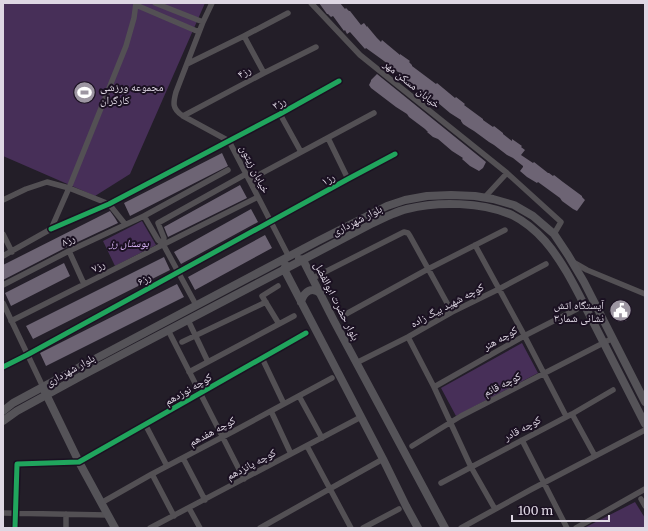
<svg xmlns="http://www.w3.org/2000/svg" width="648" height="531" font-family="Merriweather,'Noto Naskh Arabic',serif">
<rect width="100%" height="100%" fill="#231e28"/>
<path fill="#472f58" d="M3 3H205L130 174 95 196 3 156Z
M142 221 156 245 115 266 103 241Z
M522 343 538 373 456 416 441 388Z
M635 502 645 518V528H584Z"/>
<path fill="#6d6474" d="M319 3H340L345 9 346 8 349 11H350L361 25 364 23 367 27V26L377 38 381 42 382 40 400 55V54L410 61 409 62 412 65V66L436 84 437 83 455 98 456 97 465 104 464 105 483 119V120L493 127 494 126 503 133V134L512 141V139L522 146 521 147 525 150 521 155 533 163 534 162 548 173H549L553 176 554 175 563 182 582 196V197L585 200 580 207 577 211 573 209 562 201 560 198 538 182 537 183 527 177 520 171 523 167V166L513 158 507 155 494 145 489 142 474 131 469 128 463 124 461 121V120L450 113 437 102 412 86 404 79 406 77 395 70 384 61 366 48 365 49 350 32 347 34 345 30 344 31 333 16 331 17 328 14H327Z
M377 74 486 162 483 168 479 171 470 166 462 159 463 158 452 151 438 139 433 137 427 132H428L425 129 409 117 407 114 396 107 371 88 369 85 371 81V80Z
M222 153 228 166 130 216 124 203Z
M240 185 247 198 168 237 164 227Z
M251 209 258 222 181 264 174 252Z
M110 211 115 218 118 223 67 247 3 280V265Z
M265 235 272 248 195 290 188 277Z
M164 257 170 270 33 339 26 326Z
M64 263 70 276 11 306 5 293Z
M177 284 184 297 46 366 40 353Z
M614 302 630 311 626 321 609 312Z"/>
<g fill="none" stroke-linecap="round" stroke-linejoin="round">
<path stroke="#535054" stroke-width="5.5" d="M155 3 203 22
M212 3 203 22 176 92C173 103 172 109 183 116L229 141 289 257
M311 3 360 55 507 173 484 198
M136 5 199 32
M244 36 264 73
M187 64 244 36 288 13
M280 114 301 152
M183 116 264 73 316 47
M328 138 348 179
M507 173 561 222 554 234
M249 180 374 113
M3 200 26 189 47 182 69 188 109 204 125 224
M144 216 158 240 163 244 196 305
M51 229 109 204 280 114 339 81
M3 234 12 252
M163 244 164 238 158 223 246 174
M475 245 522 331 566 416
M69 251 84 284
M3 256 51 229 69 188 126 46 134 18 136 3
M573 262 587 270 645 294
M313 278 404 232 408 233 410 236 452 312
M3 285 69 251 144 216 228 170
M3 303 43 387
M346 314 428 269 505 230
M188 320 208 362
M11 321 258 197
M279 324 294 316
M168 330 244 479
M408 337 434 387 471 467 495 509
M182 342 266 302
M262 358 284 404
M356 363 408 337 452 312 499 289 546 264
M3 367 27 355 348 179 395 154
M189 372 279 324 262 296 278 286
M434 387 524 336 577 309
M299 396 322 438
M271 411 291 454
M572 414 595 456
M145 424 167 466
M522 440 567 528
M307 446 351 528
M412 446 461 416 613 338
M183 458 205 500
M152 474 174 516
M441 483 572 414 613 390
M641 499 645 506
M101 503 152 474 234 431 332 378
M189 508 200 528
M3 513 107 515
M15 528 17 464 79 462 306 333
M66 528V514
M150 528 361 417
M260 528 383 459
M363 528 399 509
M461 528 532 489 645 430
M576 528 645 489"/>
<path stroke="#555358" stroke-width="8" d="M299 259 303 260 334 321 445 528
M286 265 284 269 383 459 406 506 418 528
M301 302C304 291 312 286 321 294
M45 392 79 462 115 528
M3 411 13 403 78 368 318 241 387 206 405 200 427 196 451 195 475 196 493 199 514 205 533 216 554 234 568 255 584 282 645 402
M3 421 17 411 83 375 371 224C383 218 395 212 407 209 438 201 482 202 512 215 524 221 536 231 545 241 564 263 577 291 590 316 608 352 627 388 645 424"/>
<defs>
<path id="cycleway" d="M51 229 109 204 280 114 339 81
M3 367 27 355 348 179 395 154
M15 528 17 464 79 462 306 333"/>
</defs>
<use href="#cycleway" stroke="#1b1122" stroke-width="8"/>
<use href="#cycleway" stroke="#20a55d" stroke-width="5"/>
</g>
<defs>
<symbol id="stadium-disc" viewBox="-11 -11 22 22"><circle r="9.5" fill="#9d96a2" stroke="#1b1122"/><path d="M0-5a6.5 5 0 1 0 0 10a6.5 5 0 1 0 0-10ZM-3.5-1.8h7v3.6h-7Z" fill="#fff"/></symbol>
<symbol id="civic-disc" viewBox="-11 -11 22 22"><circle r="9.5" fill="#9d96a2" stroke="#1b1122"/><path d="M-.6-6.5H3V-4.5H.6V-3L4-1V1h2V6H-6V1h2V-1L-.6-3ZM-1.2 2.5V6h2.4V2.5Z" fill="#fff"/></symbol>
</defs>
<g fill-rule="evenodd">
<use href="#stadium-disc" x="72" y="80" width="25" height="25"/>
<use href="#civic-disc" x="608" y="298" width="25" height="25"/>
</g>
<g text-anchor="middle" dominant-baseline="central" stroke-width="4" stroke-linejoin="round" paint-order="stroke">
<g font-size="11" fill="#ded7e3" stroke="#1b1122">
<text transform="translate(244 72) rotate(-28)">رز۴</text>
<text transform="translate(412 84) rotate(39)">خیابان مسکن مهر</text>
<text transform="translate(279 103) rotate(-29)">رز۳</text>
<text transform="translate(255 169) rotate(63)">خیابان زیتون</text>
<text transform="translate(328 179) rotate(-29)">رز۱</text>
<text transform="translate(357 220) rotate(-27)">بلوار شهرداری</text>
<text transform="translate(68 240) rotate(-26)">رز۸</text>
<text transform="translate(98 266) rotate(-26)">رز۷</text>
<text transform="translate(144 279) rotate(-29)">رز۶</text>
<text transform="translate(337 301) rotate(63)">بلوار حضرت ابوالفضل</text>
<text transform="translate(447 305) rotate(-28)">کوچه شهید بیگ زاده</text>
<text transform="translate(500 338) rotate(-29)">کوچه هنر</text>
<text transform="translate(70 370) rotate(-29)">بلوار شهرداری</text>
<text transform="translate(502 384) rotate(-27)">کوچه قائم</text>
<text transform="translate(188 389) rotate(-30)">کوچه نوزدهم</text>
<text transform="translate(522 428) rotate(-28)">کوچه قادر</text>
<text transform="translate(212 431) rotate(-28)">کوچه هفدهم</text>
<text transform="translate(251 464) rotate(-28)">کوچه پانزدهم</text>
</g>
<g font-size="11" fill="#ded7e3" stroke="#1b1122" text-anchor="start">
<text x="100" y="87">مجموعه ورزشی<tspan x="100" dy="13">کارگران</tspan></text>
<text x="604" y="305" text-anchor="end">آیستگاه اتش<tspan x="604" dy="13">نشانی شمار۳</tspan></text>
</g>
<g font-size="11" font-style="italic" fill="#deb8fc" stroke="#1b1122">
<text x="129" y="243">بوستان رز</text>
</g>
</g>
<rect width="648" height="531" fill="none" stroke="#ded7e3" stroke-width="8"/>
<path d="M512 515v6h97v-6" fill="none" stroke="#ded7e3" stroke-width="2"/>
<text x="518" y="515" font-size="12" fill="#ded7e3" stroke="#1b1122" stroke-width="3" paint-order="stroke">100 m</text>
</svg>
